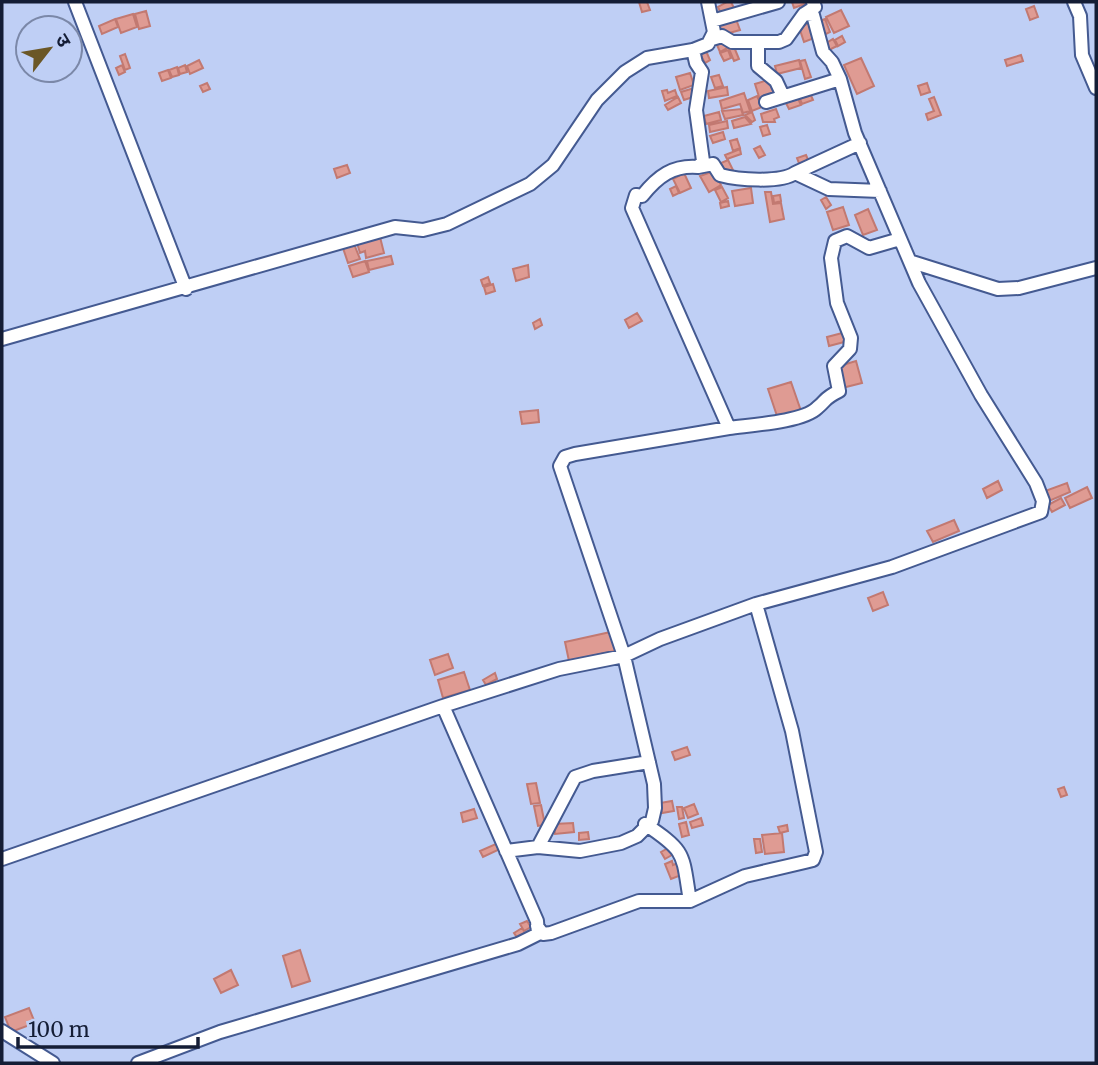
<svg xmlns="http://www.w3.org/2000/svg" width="1098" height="1065" font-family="Merriweather,'Noto Sans Devanagari',serif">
<rect width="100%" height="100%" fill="#bfcff5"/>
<path fill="#df9b93" stroke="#c27971" stroke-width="2" d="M639 2H647L650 10 642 12Z
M727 2H731L734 8 721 14 718 7Z
M792 2H804L805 4 794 8Z
M1034 6 1038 17 1030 20 1026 9Z
M841 10 849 26 834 33 826 17Z
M146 11 150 26 139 29 135 14Z
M133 14 137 27 121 33 116 19Z
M115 19 118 27 102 34 99 26Z
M736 19 740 30 722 35 719 24Z
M825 19 830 32 822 36 816 22Z
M812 22 817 37 804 42 799 27Z
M842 36 845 42 838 46 835 40Z
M833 39 837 46 827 51 823 45Z
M724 41 727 48 720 52 717 45Z
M734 47 739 59 734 61 729 49Z
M728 50 731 58 724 61 720 53Z
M706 51 710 60 705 63 700 54Z
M125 54 130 68 125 70 120 56Z
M1021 55 1023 61 1007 66 1005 60Z
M861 58 874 86 857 94 844 65Z
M199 60 203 68 190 74 187 66Z
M799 60 801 68 777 74 775 66Z
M805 60 811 77 805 79 800 61Z
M122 65 125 72 119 75 116 68Z
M185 65 187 72 180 74 178 68Z
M177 67 179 75 172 77 169 70Z
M168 70 171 78 162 81 159 73Z
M690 73 694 85 680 90 676 77Z
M719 75 723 86 715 88 711 77Z
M771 79 776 95 760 100 755 84Z
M207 83 210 89 203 92 200 86Z
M927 83 930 92 921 95 918 86Z
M727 87 728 95 709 98 708 91Z
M694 88 696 96 684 100 681 92Z
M667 90 668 93 675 90 677 96 665 101 662 91Z
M809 91 813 100 802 104 799 96Z
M744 93 750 111 743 113 740 104 722 109 720 101Z
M796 94 801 105 789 109 784 99Z
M757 96 762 107 752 111 748 100Z
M678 97 681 103 668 110 665 105Z
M934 97 941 115 928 120 926 114 934 111 929 99Z
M741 109 743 115 725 119 722 111Z
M776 109 779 117 774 119 775 122H763L761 114Z
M719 112 721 120 706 124 704 116Z
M752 112 755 120 752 122 745 115Z
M745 117 751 124 734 128 732 121Z
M727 121 728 128 710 132 709 125Z
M767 125 770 134 763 136 760 127Z
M723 132 725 139 713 143 710 136Z
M737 139 740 148 733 151 730 141Z
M760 146 765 155 759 158 754 149Z
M740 149 741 154 727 159 725 155Z
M806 155 809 162 800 166 797 158Z
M728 160 733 170 726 174 721 163Z
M347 165 350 173 337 178 334 169Z
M714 171 721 185 709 192 700 176Z
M684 173 691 188 680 193 673 179Z
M676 186 679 193 673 196 670 189Z
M722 187 728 198 721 202 715 190Z
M751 188 753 203 735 206 732 191Z
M765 192H771L773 204 781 203 784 219 770 222Z
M780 195 781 201 774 203 773 196Z
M826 197 831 205 826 209 821 200Z
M728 201 729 206 721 208 720 203Z
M843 207 849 225 833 230 827 212Z
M868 209 877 230 863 235 855 215Z
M380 237 384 253 366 258 365 251 360 253 357 243Z
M354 244 360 259 348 263 343 248Z
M391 256 393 264 369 270 367 261Z
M365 261 369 272 353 277 349 266Z
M528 265 529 277 516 281 513 269Z
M488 277 490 283 483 286 481 280Z
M493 284 495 291 486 294 484 287Z
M637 313 642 321 629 328 625 320Z
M540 319 542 325 535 329 533 323Z
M846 332 848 341 829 346 827 337Z
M856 361 862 383 842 388 836 367Z
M791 382 801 411 778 419 768 389Z
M538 410 539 422 522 424 520 412Z
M998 481 1002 490 987 498 983 489Z
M1067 483 1070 492 1049 501 1045 491Z
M1087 487 1092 498 1070 508 1065 498Z
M1061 498 1065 505 1052 512 1048 505Z
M954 520 959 531 933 542 927 531Z
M883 592 888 605 873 611 868 598Z
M615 631 619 650 569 661 565 642Z
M448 654 453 668 435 675 430 660Z
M464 672 470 690 443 698 438 680Z
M495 673 497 679 486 685 483 680Z
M687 747 690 755 675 760 672 752Z
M536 783 540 803 531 804 527 784Z
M1064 787 1067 795 1061 797 1058 789Z
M672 801 674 811 662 813 660 803Z
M694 804 698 814 688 818 684 808Z
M541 805 545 825 538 826 534 806Z
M677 807H682L684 818 679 819Z
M474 809 477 818 463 822 461 813Z
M701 818 703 825 692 828 690 822Z
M686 822 689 835 682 837 679 824Z
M573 823 574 832 555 834 554 824Z
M787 825 788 831 780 833 778 827Z
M588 832 589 839 579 840V833Z
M782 833 784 852 765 854 762 835Z
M754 839H760L762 852 756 853Z
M498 843 500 849 483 857 480 851Z
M675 844 679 851 665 859 661 852Z
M672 861 673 865 680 862 684 874 671 879 665 864Z
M527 921 531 927 524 931 520 924Z
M522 928 526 934 518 939 514 933Z
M300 950 310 981 292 987 283 956Z
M231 970 238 985 221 993 214 979Z
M29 1008 35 1023 11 1032 5 1017Z"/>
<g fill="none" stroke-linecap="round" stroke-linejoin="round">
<defs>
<path id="street" d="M75 2 186 289
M1074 2 1080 16 1082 55 1096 88
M712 21 778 2
M712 39 722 36 732 42H779L786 39 804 14
M758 44V66L776 81 783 96
M766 102 840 79
M698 167 713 164 720 175C738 180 781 183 795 173L829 189 880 191
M795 173 860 143
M912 262 998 289 1019 288 1096 268
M2 339 395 227 423 230 447 224 530 184 553 165 597 100 625 72 647 58 693 50 708 44 714 32 708 2
M729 428C750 425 803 422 817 408 828 399 823 399 839 391L834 366 850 349 851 338 837 303 831 258 835 241 847 236 869 248 900 239
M538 847 575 777 593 771 649 762
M506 851 538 847 580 851 621 843 637 836 652 821 655 808 654 784 624 656 560 466 565 457 575 454 729 428 632 208 636 195 642 196C658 176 673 165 698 167L703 161 696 110 702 72 696 63 693 50
M2 859 443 706 559 669 624 656 660 639 756 604 892 567 1041 512 1043 501 1036 483 981 395 919 283 855 133 840 79 832 62 823 52 813 15 804 14 815 7 813 2
M690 901 745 876 805 862 813 860 816 852 792 731 756 604
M537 926 543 934 551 933 639 901H690C682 853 687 852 645 824
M2 1031 53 1063
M138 1063 220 1032 518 944 538 934 537 921 443 706"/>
</defs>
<use href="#street" stroke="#445a91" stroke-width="16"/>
<use href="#street" stroke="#fff" stroke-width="12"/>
</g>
<rect width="1098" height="1065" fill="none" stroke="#141d35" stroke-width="7"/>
<g transform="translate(49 49) rotate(59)"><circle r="33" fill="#bfcff5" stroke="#7b88a8" stroke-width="2"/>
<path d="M0-5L12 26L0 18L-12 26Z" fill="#6b5726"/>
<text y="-10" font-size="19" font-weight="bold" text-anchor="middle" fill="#141d35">उ</text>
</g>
<path d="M18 1037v10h180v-10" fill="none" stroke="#141d35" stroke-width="3.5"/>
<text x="28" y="1037" font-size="21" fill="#141d35" stroke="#bfcff5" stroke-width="5" paint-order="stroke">100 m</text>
</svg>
